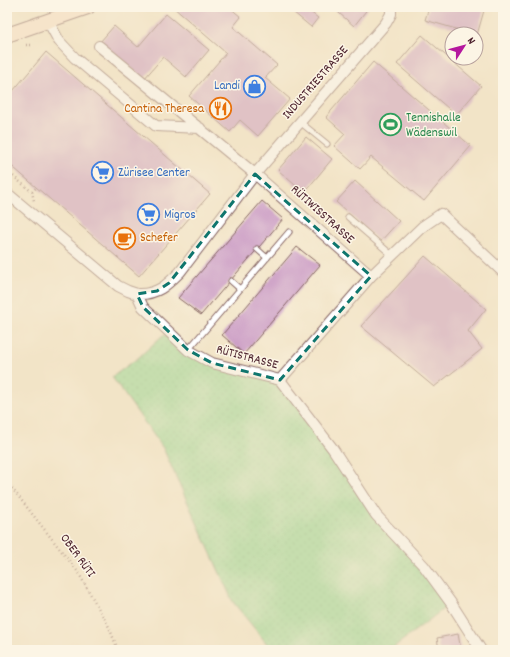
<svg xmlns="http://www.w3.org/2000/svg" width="510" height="657" font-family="Dekko,sans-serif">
<defs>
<pattern id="grass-dots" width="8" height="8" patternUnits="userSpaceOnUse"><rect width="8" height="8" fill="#91d791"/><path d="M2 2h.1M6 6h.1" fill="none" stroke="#7fb87d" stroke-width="1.8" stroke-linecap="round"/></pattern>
</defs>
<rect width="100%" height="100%" fill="#fcf5e5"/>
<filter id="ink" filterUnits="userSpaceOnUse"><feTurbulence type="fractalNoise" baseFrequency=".025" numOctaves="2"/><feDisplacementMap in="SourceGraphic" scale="8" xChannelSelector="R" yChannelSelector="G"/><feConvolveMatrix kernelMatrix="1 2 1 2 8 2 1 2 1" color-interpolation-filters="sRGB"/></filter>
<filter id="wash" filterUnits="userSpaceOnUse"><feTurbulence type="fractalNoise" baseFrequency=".012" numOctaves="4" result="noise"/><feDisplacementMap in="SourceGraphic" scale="16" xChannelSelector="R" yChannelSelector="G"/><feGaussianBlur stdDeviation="0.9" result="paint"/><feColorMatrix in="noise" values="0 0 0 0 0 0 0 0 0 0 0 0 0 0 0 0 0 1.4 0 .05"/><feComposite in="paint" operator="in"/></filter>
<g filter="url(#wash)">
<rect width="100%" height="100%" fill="#f2e4c7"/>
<path fill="url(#grass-dots)" stroke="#6e7b5e" d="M163 335 173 337 212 363 280 380 376 515 451 603 390 650H272L233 602 163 448 112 377 138 358Z"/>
<g id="blocks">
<path fill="#c999c4" d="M173 7H229L241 17 233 27 277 65 265 78 290 99 258 136 240 120 230 132 189 96 226 53Z
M287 7H304L318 18 311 27Z
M332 7H369L354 26Z
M429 7H485L477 35 425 20Z
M166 14 209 50 186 77 163 57 144 79 100 42 114 26 138 47Z
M422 35 481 86 456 115 397 64Z
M46 52 210 194 139 276 7 162V98Z
M373 62 471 146 424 201 371 157 360 169 334 146 345 134 326 117Z
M306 137 332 159 304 193 278 170Z
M355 181 399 221 380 242 336 202Z
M262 201 283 219 201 315 178 298Z
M297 247 320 265 244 354 222 335Z
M425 256 486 309 468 331 482 349 434 387 361 326Z
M458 634 461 650H439L437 638Z"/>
</g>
</g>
<g filter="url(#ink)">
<use href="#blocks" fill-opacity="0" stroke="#856462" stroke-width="1"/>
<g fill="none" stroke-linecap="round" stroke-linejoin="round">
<defs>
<path id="lane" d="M300 122 327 144
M348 217 393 256
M257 249 267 258
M231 281 240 289
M188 350 289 232"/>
<path id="street" d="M48 21 59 41 75 58 156 126 200 128
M99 46 255 174 371 276
M7 193 118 286 128 291 137 294 143 307 188 350 212 363 280 380 333 449 376 515 424 566 451 603 481 650
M137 294C157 295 167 285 180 272L255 174 386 23 391 14V7
M280 380 371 276 422 227 441 214 503 272"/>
<path id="secondary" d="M7 35 88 7"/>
</defs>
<use href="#lane" stroke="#856462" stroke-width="7"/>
<use href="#street" stroke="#856462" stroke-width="12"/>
<use href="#secondary" stroke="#856462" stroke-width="16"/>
<path stroke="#856462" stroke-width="2.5" stroke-dasharray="1 3" stroke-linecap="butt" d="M26 45H32
M7 171 32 192 34 201
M32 192 36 188
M7 482 78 572 109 627 118 650"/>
<use href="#lane" stroke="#fff" stroke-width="5"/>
<use href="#street" stroke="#fff" stroke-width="10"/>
<use href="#secondary" stroke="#fbe5cf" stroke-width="14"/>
</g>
</g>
<path d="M0 0H510V657H0ZM255 174 371 276 280 380 212 363 188 350 143 307 137 294 157 291 169 283Z" fill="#f2e4c7" fill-opacity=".55" fill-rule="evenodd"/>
<path fill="none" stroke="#0f766e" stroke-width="3" stroke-dasharray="8 5" stroke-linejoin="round" d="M255 174 371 276 280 380 212 363 188 350 143 307 137 294 157 291 169 283Z"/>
<defs>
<symbol id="shop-ring" viewBox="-11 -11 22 22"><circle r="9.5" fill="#fcf5e5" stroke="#3f7fe0" stroke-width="1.5"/><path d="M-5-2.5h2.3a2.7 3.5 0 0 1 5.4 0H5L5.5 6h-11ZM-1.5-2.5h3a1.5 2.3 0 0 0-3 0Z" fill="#3f7fe0"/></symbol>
<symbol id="restaurant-ring" viewBox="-11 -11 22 22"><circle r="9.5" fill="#fcf5e5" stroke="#e8710a" stroke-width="1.5"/><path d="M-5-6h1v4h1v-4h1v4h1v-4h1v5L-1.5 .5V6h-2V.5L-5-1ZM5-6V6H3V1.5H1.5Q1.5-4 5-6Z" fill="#e8710a"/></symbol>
<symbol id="stadium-ring" viewBox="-11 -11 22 22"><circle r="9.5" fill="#fcf5e5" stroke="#2e9e5b" stroke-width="1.5"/><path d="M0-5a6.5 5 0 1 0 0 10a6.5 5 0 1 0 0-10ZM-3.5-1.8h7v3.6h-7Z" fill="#2e9e5b"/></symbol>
<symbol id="supermarket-ring" viewBox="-11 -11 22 22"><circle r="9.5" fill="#fcf5e5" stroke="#3f7fe0" stroke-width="1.5"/><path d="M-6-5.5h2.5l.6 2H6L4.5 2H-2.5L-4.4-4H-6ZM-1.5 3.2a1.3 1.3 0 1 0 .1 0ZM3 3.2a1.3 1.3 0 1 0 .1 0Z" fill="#3f7fe0"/></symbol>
<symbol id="cafe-ring" viewBox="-11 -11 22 22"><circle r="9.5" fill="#fcf5e5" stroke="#e8710a" stroke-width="1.5"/><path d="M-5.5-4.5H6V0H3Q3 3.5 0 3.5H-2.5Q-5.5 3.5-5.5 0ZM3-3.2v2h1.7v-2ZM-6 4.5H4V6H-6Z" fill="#e8710a"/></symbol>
</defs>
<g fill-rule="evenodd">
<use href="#shop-ring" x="242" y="74" width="25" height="25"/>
<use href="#restaurant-ring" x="208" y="96" width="25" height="25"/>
<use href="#stadium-ring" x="378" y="112" width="25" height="25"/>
<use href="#supermarket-ring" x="90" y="160" width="25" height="25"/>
<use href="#supermarket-ring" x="136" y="202" width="25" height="25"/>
<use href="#cafe-ring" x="112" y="226" width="25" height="25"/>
</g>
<g text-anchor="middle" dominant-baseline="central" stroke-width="3" stroke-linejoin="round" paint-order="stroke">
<g font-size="13" fill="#4a1f2b" stroke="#fcf5e5">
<text transform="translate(316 83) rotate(-49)">INDUSTRIESTRASSE</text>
<text transform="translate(322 215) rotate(42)">RÜTIWISSTRASSE</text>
<text transform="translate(247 358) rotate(15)">RÜTISTRASSE</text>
<text transform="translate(77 556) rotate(54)">OBER RÜTI</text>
</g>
<g font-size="13" fill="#366cbe" stroke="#fcf5e5" text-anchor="start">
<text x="240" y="86" text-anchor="end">Landi</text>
<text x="118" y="173">Zürisee Center</text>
<text x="164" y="215">Migros</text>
</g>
<g font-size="13" fill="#c56008" stroke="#fcf5e5" text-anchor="end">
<text x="204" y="109">Cantina Theresa</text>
<text x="140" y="238" text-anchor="start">Schefer</text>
</g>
<g font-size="13" fill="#27864d" stroke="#fcf5e5" text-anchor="start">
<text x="406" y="118">Tennishalle<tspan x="406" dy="15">Wädenswil</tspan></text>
</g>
</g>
<rect width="510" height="657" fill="none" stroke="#fcf5e5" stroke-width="24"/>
<g transform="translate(464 46) rotate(54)"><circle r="19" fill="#fcf5e5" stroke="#b59f9b"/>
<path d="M0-3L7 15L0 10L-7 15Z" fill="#b5179e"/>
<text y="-6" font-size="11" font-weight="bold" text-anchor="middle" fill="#4a1f2b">N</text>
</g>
</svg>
